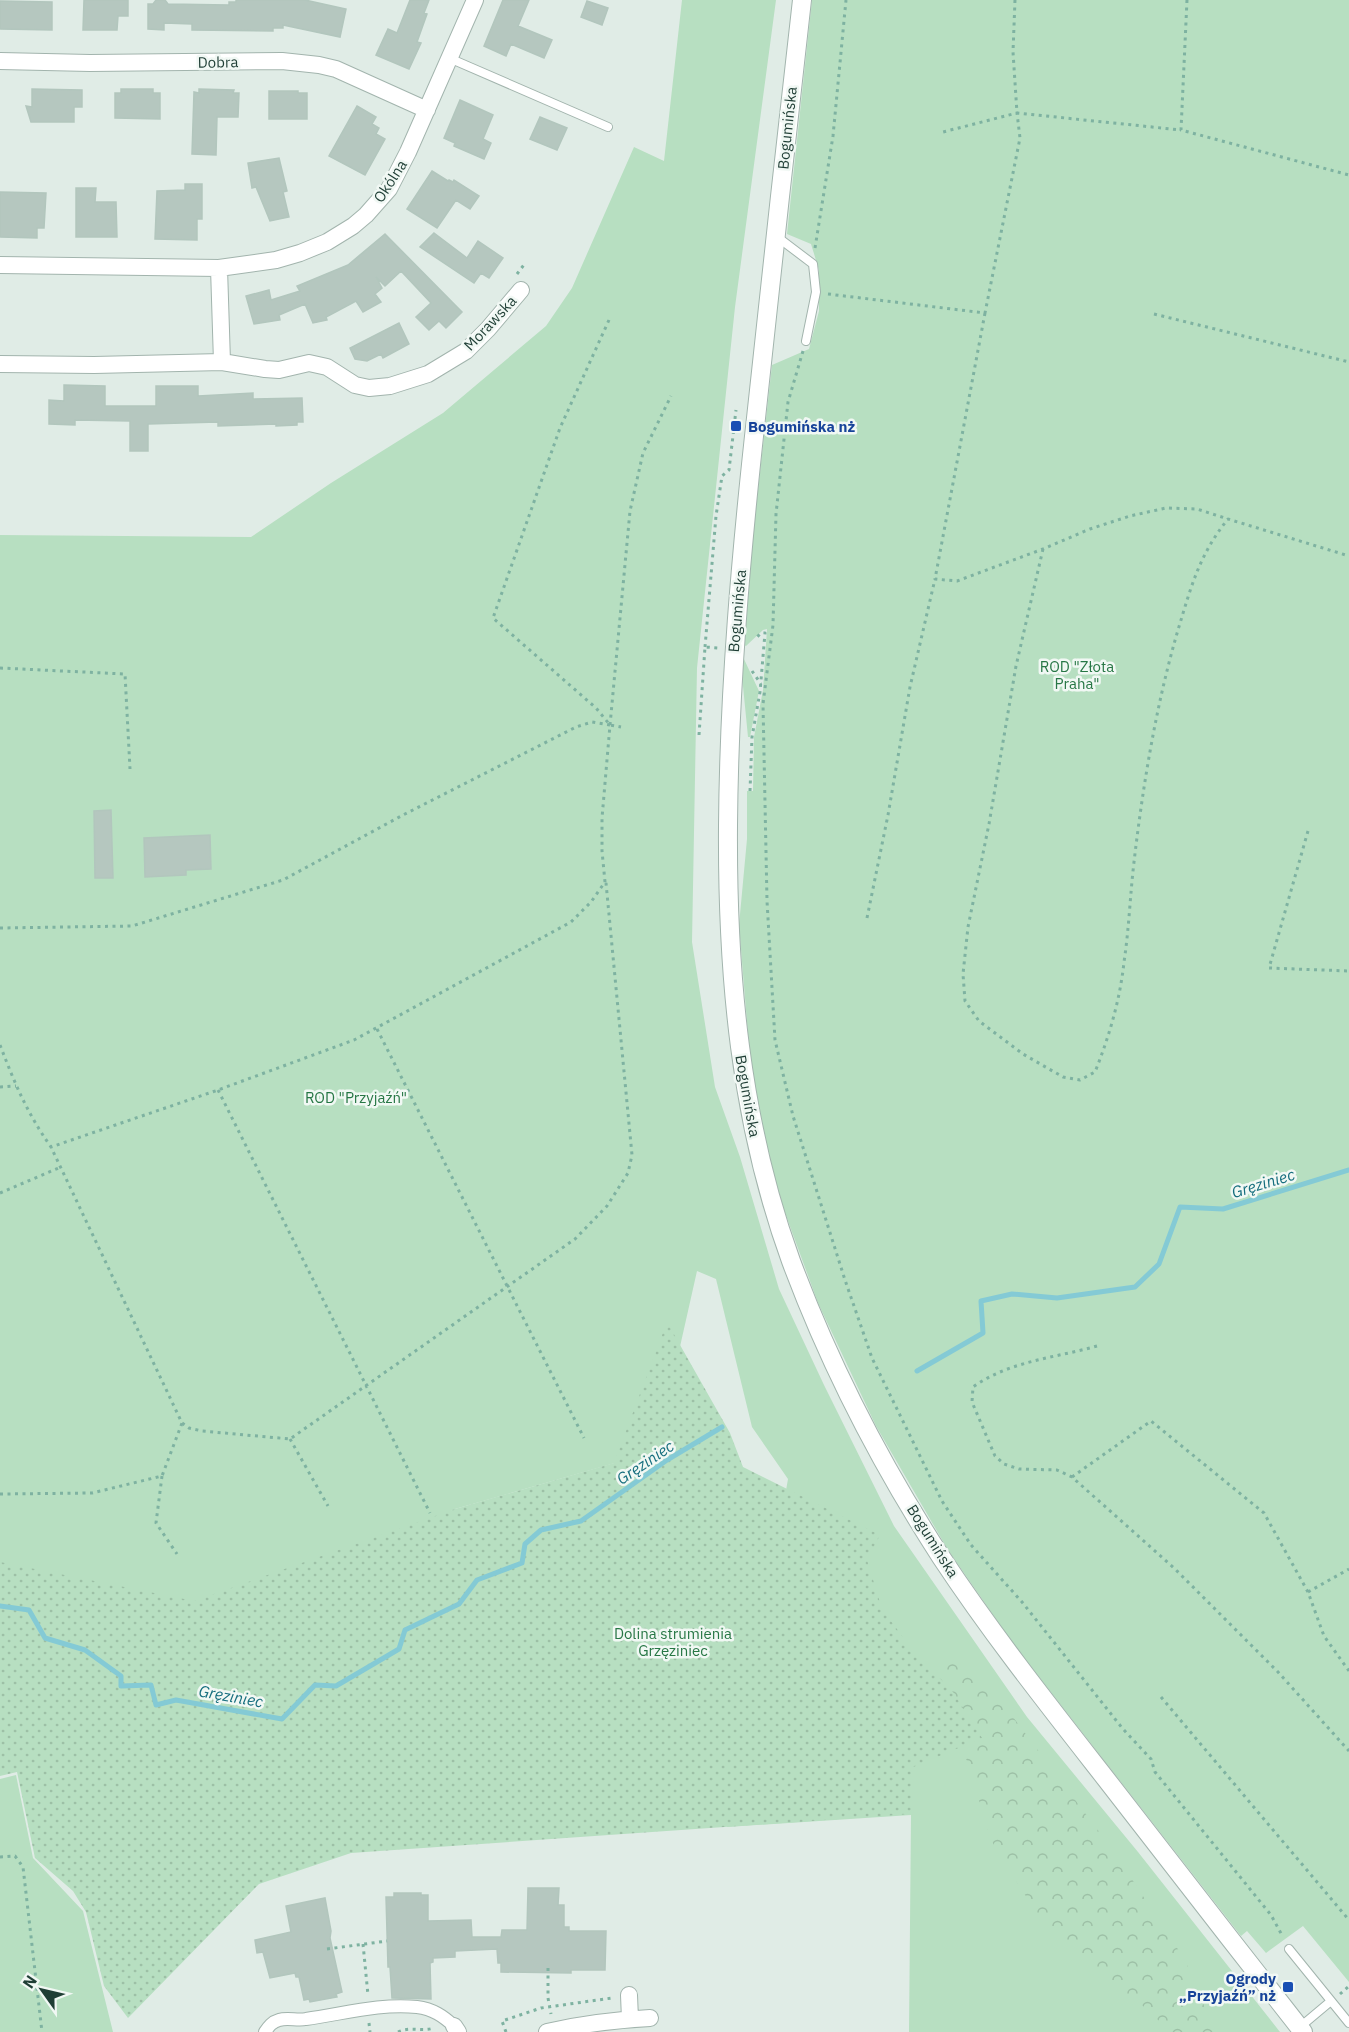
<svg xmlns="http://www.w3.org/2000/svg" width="1349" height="2032" font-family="'IBM Plex Sans',sans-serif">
<defs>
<pattern id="forest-crowns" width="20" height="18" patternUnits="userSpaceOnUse" patternTransform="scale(1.5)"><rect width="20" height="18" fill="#b7dfc1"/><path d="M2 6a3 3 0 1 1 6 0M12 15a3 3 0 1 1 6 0" fill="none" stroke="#9dc0a6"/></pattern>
<pattern id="park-dots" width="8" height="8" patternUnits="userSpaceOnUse" patternTransform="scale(1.5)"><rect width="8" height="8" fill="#b7dfc1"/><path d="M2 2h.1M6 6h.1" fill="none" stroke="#9dc0a6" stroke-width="1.8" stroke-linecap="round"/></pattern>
</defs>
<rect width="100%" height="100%" fill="#e0ece6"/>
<path fill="#b7dfc1" d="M682 0H776L735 307 697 668 692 942 715 1087 740 1157 779 1289 824 1385 894 1526 1027 1717 1138 1852 1280 2032H909L911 1815 727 1827 788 1479 752 1427 716 1279 697 1271 668 1400 615 1463 455 1509 190 1642 0 1621V535L251 537 331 483 443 413 546 326 572 288 634 147 664 161Z
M812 0H1349V1982L1303 1926 1266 1953 1247 1931 1241 1936 1014 1645 948 1550 876 1426 818 1303 784 1210 770 1161 758 1107 749 1046 739 925 747 839V791H753L754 737 763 690 767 629 763 630 746 646 744 645 754 526 772 365 809 349 819 311V270L811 244 787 234Z
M743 657 759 691 750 737H748L742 676Z
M16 1775 33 1858 83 1911 113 2032H0V1779Z"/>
<path fill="url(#forest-crowns)" d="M950 1648 995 1693 1112 1849 1185 1960 1215 2032H1170L1147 2009 1055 1939 1023 1892 991 1840 967 1761 935 1688Z"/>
<path fill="url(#park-dots)" d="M667 1322 730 1433 743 1467 880 1535 867 1560 882 1609 911 1648 953 1692 982 1738 911 1768V1814L351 1853 259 1884 128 2018 104 1986 86 1912 73 1891 35 1858 17 1772 0 1776V1562L194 1601 455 1509 614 1463Z"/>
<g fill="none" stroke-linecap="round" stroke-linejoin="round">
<path stroke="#84cad5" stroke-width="5" d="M917 1371 983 1333 981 1301 1012 1294 1057 1298 1135 1287 1159 1264 1180 1207 1223 1209 1349 1170
M0 1606 29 1610 45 1638 85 1650 121 1676V1686L151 1685 156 1705 176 1700 282 1719 315 1685 336 1686 399 1649 405 1630 459 1604 477 1580 522 1563 525 1544 541 1530 581 1521 667 1460 722 1427"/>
</g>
<path fill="#b5c7bf" stroke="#b2c6bd" stroke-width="1.5" d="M84 0H128V16H118L117 30H83Z
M156 0H165L168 4 229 5V2H236V0H305L346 9 340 37 283 25V28H273V31L192 30V24L164 23V30L148 29V4H153Z
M410 0H429L424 13 427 14 417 42 421 43 409 69 376 55 388 29 397 33Z
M503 0H529L518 26 552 40 544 58 511 44 506 56 484 46Z
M0 1 52 2V30L0 29Z
M587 1 608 8 602 25 581 17Z
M32 89 82 90V107H74V122H31L26 106 32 107Z
M121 89H153V93H160V119L115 118V93H121Z
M199 89 234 90 233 93H239L238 117H217L216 155 192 154 194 92 199 93Z
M269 91H298V93H307V119H269Z
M460 100 493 115 483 139 491 143 484 159 454 146 455 143 444 138Z
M357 106 376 117 372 124 379 128 376 134 385 139 365 175 329 156Z
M540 117 567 128 557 150 530 139Z
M279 158 287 191 283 192 289 217 270 221 256 187 252 188 248 163Z
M432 171 448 181 449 180 453 182 454 180 479 196 470 209 456 200 437 228 407 209Z
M185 184H202V219H197V240L155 239 157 191 185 190Z
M76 188H96L95 202H116L117 237H76Z
M0 192 46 193 44 228H37V238L0 237Z
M434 233 467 258 478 241 503 258 489 278 481 273 474 283 420 247Z
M385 234 462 312 446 328 439 321 429 330 416 317 431 303 401 271 385 286 376 277 382 288 375 294 381 302 363 312 356 301 326 317 327 320 313 323 305 304 279 315 280 320 254 324 246 296 269 290 271 300 300 291 297 286 348 265Z
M399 323 409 344 383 358 381 354 367 361 355 359 350 348Z
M64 385 105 386V406H156V386H198V396L253 393V399L302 398 303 422H297V425L276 426V424L218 426V422L148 424V451H130V421L75 420V425L49 424V400L64 401Z
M111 810 113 878H95L94 811Z
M210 835 211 869 186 870V875L145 877 144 838Z
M528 1888H559L558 1905H564V1927H569V1931H606L605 1970H571V1973L501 1972V1963H498L497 1949 455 1951V1957L433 1958V1962L430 1963 431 1999 392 1998 390 1967H388L386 1897H394V1893H421V1895H428V1921L471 1920 472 1937H501L502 1930H527Z
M325 1898 331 1931 330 1938 342 1992 336 1994 337 1997 310 2002 309 1999 304 2000 299 1977H296L295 1973 270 1978 263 1952 257 1953 255 1940 291 1932 286 1906Z"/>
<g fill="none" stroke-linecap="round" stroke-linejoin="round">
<defs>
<path id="service" d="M449 58 608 127
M776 236 813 264 816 292 806 341
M1289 1949 1349 2023
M1300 2027 1331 2001"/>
<path id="pedestrian" d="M265 2032C269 2026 272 2022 279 2020 288 2017 297 2021 306 2019 343 2014 380 2003 417 2007 433 2009 443 2016 454 2026"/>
<path id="minor" d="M0 61 90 63 282 61 319 65 336 69 427 110
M0 265 219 268 276 260 300 253 327 242 353 226 366 215 389 189 408 152 475 0
M219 268 222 362
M0 364 94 365 222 362 265 369 279 370 309 363 327 367 355 385 369 388 390 386 428 374 466 351 488 329 521 290
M629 1995 630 2019
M454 2026 458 2032
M547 2032C581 2024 615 2020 650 2018"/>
<path id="tertiary" d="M802 0C786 139 771 279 756 418 741 554 729 689 728 826 727 974 740 1121 791 1261 829 1363 882 1466 941 1557 992 1634 1049 1706 1106 1779 1171 1863 1237 1948 1303 2032"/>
</defs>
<use href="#service" stroke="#a2b4ad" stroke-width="10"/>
<use href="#pedestrian" stroke="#a2b4ad" stroke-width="14"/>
<use href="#minor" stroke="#a2b4ad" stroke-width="18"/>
<use href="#tertiary" stroke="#a2b4ad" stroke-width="20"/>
<path stroke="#7eb2a1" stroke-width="3" stroke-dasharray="3 4.5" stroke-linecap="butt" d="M1015 0 1013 52 1017 113 1181 130
M1187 0 1181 130 1349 175
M815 248 833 136 846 0
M517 274 526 262
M828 294 985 313 1020 138 1017 113 939 133
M985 313 935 579 957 581 1043 549 1090 529 1130 516 1166 508 1197 509 1228 519
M1154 314 1349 362
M609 320 560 428 493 618 596 708 610 725 621 727
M803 351 788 402 776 514 773 625 763 704 767 901 775 1040 793 1116 845 1280 872 1358 942 1501 971 1545 1022 1602 1123 1729 1151 1759 1155 1772 1271 1915 1283 1937
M1043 549 1016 666 989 824 968 927 963 974 965 1001 979 1021 1023 1054 1063 1077 1080 1080 1095 1072C1109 1037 1120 1000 1124 962 1129 929 1130 896 1134 862 1143 785 1156 705 1178 630 1191 587 1199 555 1228 519L1349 556
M705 647 716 516 722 476 729 470 736 410
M0 668 125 674 130 769
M752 671 761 684
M610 725 630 511 643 453 671 396
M699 735 705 647 718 648
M750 791 752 737 760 692 765 633H761L755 639
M1308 831 1269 968 1349 971
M867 918 888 815 910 687 935 579
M0 928 132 926 283 880 403 815 576 727 592 722 610 725 602 818V851L605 882 591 902 571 922 354 1040 218 1090 51 1147
M377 1029 584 1438
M0 1045C15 1084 27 1113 51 1147L182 1423 189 1428 202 1431 290 1439 575 1239 607 1206 628 1173 632 1155 606 883
M0 1087 16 1086
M218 1090 430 1513
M0 1193 61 1167
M1097 1346C1055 1358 1009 1361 973 1387L972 1402 995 1456 1004 1464 1019 1469 1057 1470 1072 1477 1175 1569 1278 1672 1349 1751
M290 1439 328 1506
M162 1476 156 1523 177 1554
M1072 1477 1151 1421 1264 1513 1308 1592 1324 1636 1349 1671
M0 1494 92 1493 162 1476 182 1423
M1308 1592 1349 1569
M1161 1697 1349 1920
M0 1857 15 1856 23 1867 42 2032
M363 1944 368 1995
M327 1949 387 1941
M548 1968V1998L551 2014
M1340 1994 1349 1986
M369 2023 370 2032
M398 2032C411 2026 422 2032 434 2028
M506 2032 502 2021 541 2008 612 1998"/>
<use href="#service" stroke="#fff" stroke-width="8"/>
<use href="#pedestrian" stroke="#fff" stroke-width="12"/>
<use href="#minor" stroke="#fff" stroke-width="16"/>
<use href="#tertiary" stroke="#fff" stroke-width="18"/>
</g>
<g fill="#1a4fb4" stroke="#f1f8f4" stroke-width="2">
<rect x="730" y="420" width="12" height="12" rx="3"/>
<rect x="1282" y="1981" width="12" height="12" rx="3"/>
</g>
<g text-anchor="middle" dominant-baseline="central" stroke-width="5" stroke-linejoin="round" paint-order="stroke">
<g font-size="15" fill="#1f3e35" stroke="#f1f8f4">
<text transform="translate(218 62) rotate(-1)">Dobra</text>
<text transform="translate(787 128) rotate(-84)">Bogumińska</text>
<text transform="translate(390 181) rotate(-57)">Okólna</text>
<text transform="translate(490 323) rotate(-47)">Morawska</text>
<text transform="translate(737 611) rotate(-85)">Bogumińska</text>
<text transform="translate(748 1096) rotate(80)">Bogumińska</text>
<text transform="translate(933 1541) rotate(58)">Bogumińska</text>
</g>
<g font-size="15" font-weight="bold" fill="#164399" stroke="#f1f8f4" text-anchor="start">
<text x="748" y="426">Bogumińska nż</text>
<text x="1276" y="1978" text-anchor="end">Ogrody<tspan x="1276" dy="17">„Przyjaźń” nż</tspan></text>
</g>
<g font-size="15" fill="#277745" stroke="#f1f8f4">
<text x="1077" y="666">ROD "Złota<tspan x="1077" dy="17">Praha"</tspan></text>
<text x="356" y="1097">ROD "Przyjaźń"</text>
<text x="673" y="1633">Dolina strumienia<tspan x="673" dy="17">Grzęziniec</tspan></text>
</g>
<g font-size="16" font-style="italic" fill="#166e7e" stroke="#f1f8f4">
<text transform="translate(1263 1183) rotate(-17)">Gręziniec</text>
<text transform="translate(645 1462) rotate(-34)">Gręziniec</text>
<text transform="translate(231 1696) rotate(10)">Gręziniec</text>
</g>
</g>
<g transform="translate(42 1990) rotate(304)" stroke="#f1f8f4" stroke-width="4.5" paint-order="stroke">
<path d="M0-4.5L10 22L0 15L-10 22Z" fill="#1f3e35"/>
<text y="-9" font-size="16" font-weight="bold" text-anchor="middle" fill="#1f3e35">N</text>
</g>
</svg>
